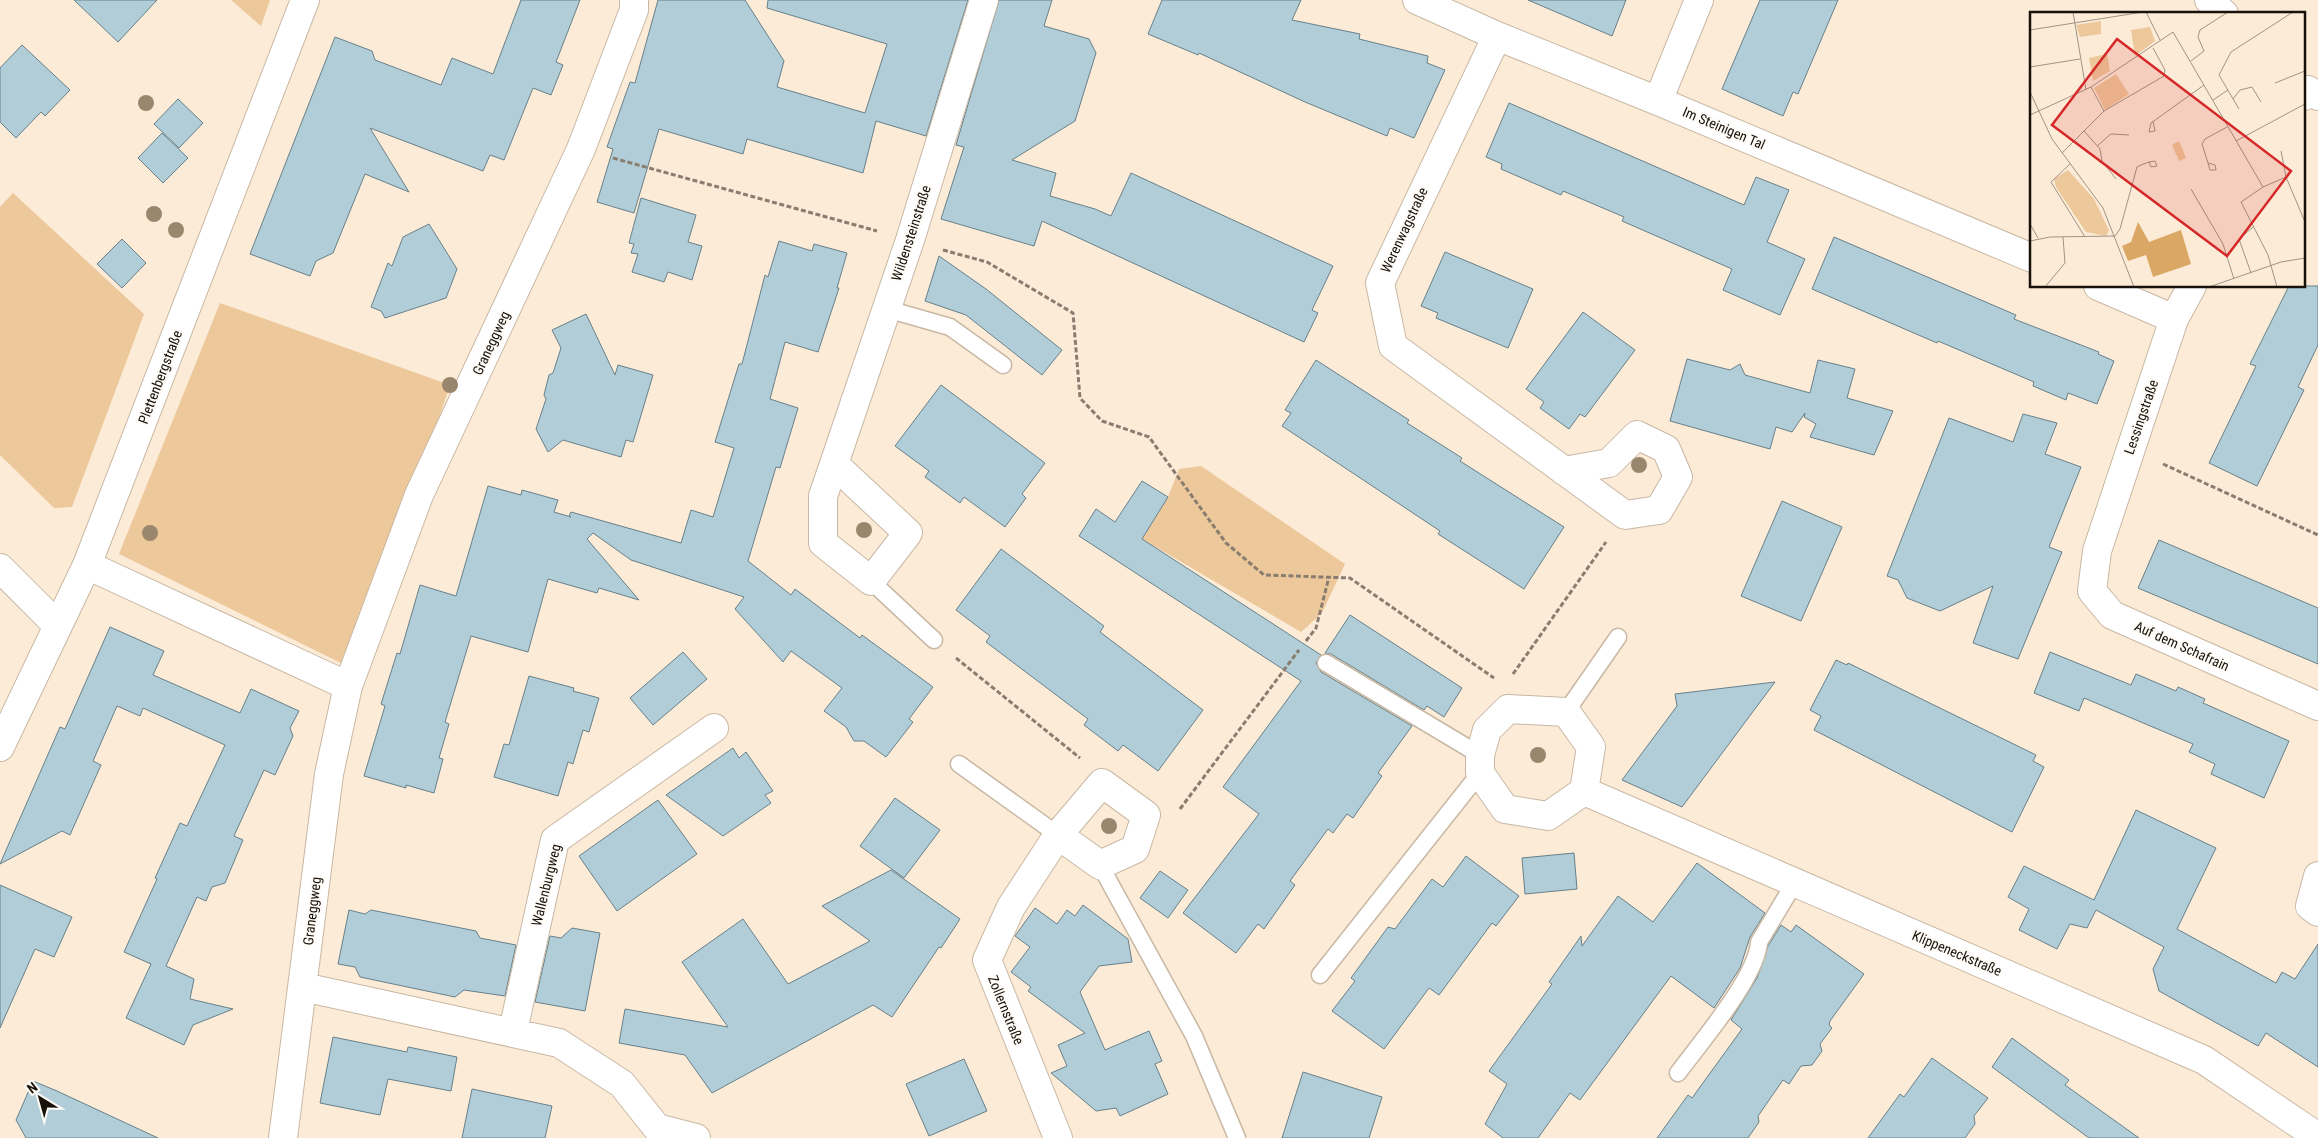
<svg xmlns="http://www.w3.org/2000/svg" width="2318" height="1138" font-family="'Roboto Condensed',sans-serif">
<rect width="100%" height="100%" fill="#fcebd7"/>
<path fill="#edc89b" d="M231 0H270L261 26Z
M13 193 144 314 72 507 54 508 0 455V207Z
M220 303 450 385 355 670 119 554Z
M1201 466 1345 564 1322 613 1301 632 1142 539 1168 497 1179 469Z"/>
<path fill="#b1cdd7" stroke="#67808a" d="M74 0H157L118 42Z
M521 0H580L556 62 563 65 551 95 533 88 504 160 490 155 483 171 370 128 409 192 365 174 333 253 316 261 310 276 250 254 335 37 372 51 375 60 441 85 452 58 493 74Z
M658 0H745L784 61 777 87 865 113 887 44 767 8 768 0H968L926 136 876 121 863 173 747 139 743 154 659 129 634 213 597 202 613 149 607 147 630 82 635 83Z
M999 0H1052L1044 26 1089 39 1096 53 1075 121 1012 160 1056 173 1050 196 1095 209 1111 216 1131 173 1333 266 1312 310 1318 313 1304 342 1042 221 1034 246 941 219 964 147 956 145Z
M1162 0H1301L1292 20 1360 34 1359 39 1428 56 1427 63 1445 70 1414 138 1390 128 1387 136 1305 102 1199 53 1198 55 1148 34Z
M1528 0H1626L1612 36Z
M1760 0H1838L1798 94 1793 92 1783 116 1722 89Z
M22 45 70 90 45 116 41 112 16 138 0 122V68Z
M178 99 203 123 179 148 154 124Z
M1509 103 1744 205 1756 177 1789 190 1767 242 1805 259 1780 315 1723 290 1732 269 1622 221 1624 217 1563 191 1561 195 1501 169 1502 164 1486 157Z
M162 133 188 158 163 183 138 158Z
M641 198 696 215 688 242 702 246 692 280 668 272 664 282 632 272 638 254 631 253 634 244 629 243Z
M429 224 457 269 446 298 385 318 381 311 371 307 388 263 392 266 403 237Z
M1834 237 2016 315 2014 319 2099 352 2098 354 2114 361 2097 404 2068 393 2066 400 2033 386 2034 382 1938 341 1937 343 1812 289Z
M122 239 146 263 122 288 97 264Z
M779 241 812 251 814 244 847 253 837 288H839L818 352 785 342 770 399 798 408 780 468 776 467 748 561 791 595 795 589 860 638 862 635 933 687 909 719 913 722 886 757 864 741H854L846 727 824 711 842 688 791 651 783 662 735 609 744 597 631 560 593 533 587 539 639 600 599 588 597 593 548 579 528 652 471 636 445 722 449 724 439 758 443 759 434 793 406 785V788L364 776 385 706 381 704 397 653 400 654 420 585 456 596 488 486 521 495 522 490 558 500 554 512 571 517 569 516 571 512 681 543 691 510 713 517 734 448 715 442 739 364H742L765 275 768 277Z
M1445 252 1533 289 1508 348 1436 318 1438 313 1421 306Z
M939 256 986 289 1062 350 1042 375 966 315 925 301Z
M2289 286H2318V345L2298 387 2304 390 2257 486 2209 463 2256 366 2250 364Z
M1583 312 1635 350 1585 417 1580 414 1569 429 1540 408 1544 402 1526 389Z
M586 314 615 375 618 365 653 375 633 442 626 440 621 457 563 440 548 452 536 429 546 399 544 395 549 375 553 373 561 348 552 330Z
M1687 359 1730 370 1740 364 1745 375 1810 393 1818 360 1855 369 1847 398 1893 411 1874 455 1810 437 1816 424 1804 417 1805 413 1792 432 1776 427 1770 449 1670 421Z
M1316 360 1409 420 1407 423 1462 458 1460 461 1564 527 1524 589 1438 534 1440 531 1282 426 1291 413 1285 410Z
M941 385 1045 463 1022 494 1026 498 1005 527 964 497 960 503 925 477 929 471 895 446Z
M2023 414 2057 423 2045 454 2081 467 2049 547 2062 552 2018 659 1973 643 1993 586 1940 611 1907 598 1898 580 1887 576 1949 418 2013 442Z
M1142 481 1168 497 1142 539 1321 655 1316 663 1321 672 1412 726 1378 773 1382 776 1353 818 1347 814 1333 833 1328 829 1290 881 1295 885 1264 929 1258 924 1236 953 1183 913 1259 814 1223 787 1301 681 1079 536 1096 509 1115 522Z
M1782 501 1842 527 1801 621 1741 596Z
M2159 540 2318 608V664L2138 588Z
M1001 549 1104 626 1100 632 1203 710 1158 771 1123 745 1118 751 1084 725 1088 719 986 642 990 636 956 610Z
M1350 615 1462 688 1444 717 1427 706 1424 710 1331 654 1325 653Z
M110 627 164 651 153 675 240 713 251 689 299 711 290 728 293 736 275 775 264 770 234 836 243 840 225 883 212 887 206 901 197 897 166 966 194 979 190 999 233 1009 193 1025 184 1045 126 1018 151 964 124 952 157 879 155 878 180 823 187 826 225 745 143 708 140 716 117 706 93 761 101 765 70 835 62 831 0 864 60 727 65 729Z
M683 652 707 679 653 725 630 698Z
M2050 652 2131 685 2136 674 2176 691 2178 687 2205 699 2203 703 2289 741 2264 798 2211 774 2215 764 2189 752 2193 744 2084 698 2079 711 2034 693Z
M1836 660 1847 665 1848 663 2036 755 2033 761 2044 767 2012 832 1814 730 1821 716 1810 710Z
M529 676 574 688 573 691 599 698 589 732 583 730 573 764 568 762 558 796 494 777 504 744 509 745Z
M1775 682 1682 807 1622 780 1677 706 1675 694Z
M733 748 739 758 746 752 773 791 765 795 771 803 723 836 666 795Z
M895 798 940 830 904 878 860 846Z
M658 800 697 854 617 911 579 856Z
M2136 810 2216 848 2177 929 2276 983 2282 972 2295 979 2318 944V1067L2266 1033 2258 1046 2159 991 2153 969 2164 947 2096 910 2087 928 2070 924 2057 949 2019 930 2029 909 2008 897 2024 866 2094 900Z
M1574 853 1577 889 1525 894 1522 858Z
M1466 856 1519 896 1496 926 1492 923 1439 995 1429 988 1384 1049 1332 1011 1355 981 1351 978 1388 927 1395 929 1432 879 1443 887Z
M1697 863 1765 913 1750 937 1740 968 1714 1008 1671 976 1580 1100 1570 1093 1538 1138H1503L1485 1124 1507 1084 1489 1071 1552 984 1549 982 1581 936 1582 946 1618 896 1653 922Z
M891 870 960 919 941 948 939 947 892 1017 873 1005 712 1093 685 1055 619 1043 625 1009 728 1027 682 962 743 919 788 984 870 941 822 906Z
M1160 871 1188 890 1168 918 1140 898Z
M0 885 72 917 54 957 35 949 0 1028Z
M1083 905 1128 939 1132 962 1099 966 1080 992 1105 1050 1149 1031 1162 1061 1155 1064 1168 1094 1120 1116 1116 1108 1096 1111 1051 1073 1067 1066 1058 1045 1085 1033 1028 991 1031 987 1011 972 1030 947 1015 936 1035 908 1057 924 1067 910 1075 916Z
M349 910 365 914 371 910 476 931 480 938 516 945 505 996 464 990 455 997 360 977 355 967 338 964Z
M1781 925 1791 932 1796 925 1864 974 1830 1021 1829 1025 1832 1028 1820 1044 1822 1051 1812 1065 1801 1066 1789 1084 1783 1080 1758 1116 1759 1122 1748 1138H1657L1688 1095 1692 1098 1742 1029 1731 1020 1757 978 1768 946Z
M572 928 600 933 585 1011 535 1002 550 936 561 938Z
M333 1037 407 1052 408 1047 457 1057 451 1091 388 1079 380 1115 320 1103Z
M2012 1038 2069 1080 2065 1085 2139 1138H2089L1992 1067Z
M1932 1058 1988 1098 1974 1116 1975 1124 1965 1138H1868L1900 1094 1904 1097Z
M964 1059 987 1111 929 1136 906 1084Z
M1303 1072 1382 1097 1369 1138H1282Z
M33 1081 57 1091 158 1138H26L16 1120Z
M472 1089 552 1106 545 1138H462Z"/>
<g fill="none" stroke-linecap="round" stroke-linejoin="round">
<defs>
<path id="lane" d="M887 309 950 327 1003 365
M871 581 934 640
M1326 663 1480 755
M1566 712 1618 637
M959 764 1058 835
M1100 865 1194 1036 1237 1138
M1320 975 1480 773
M1678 1073C1700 1043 1757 977 1759 942L1795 882"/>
<path id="street" d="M1417 0 1497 36 1658 101 2032 258
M2209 0 2224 14
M1497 36 1380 283 1393 346 1625 515 1659 510 1678 477 1666 449 1637 435 1609 463 1564 471
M2304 96 2308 90 2318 96
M1658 101 1699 0
M2098 286 2174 319
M2192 286 2174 319 2097 551 2092 591 2112 615 2318 706
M834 464 908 533 871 581 823 543V496L834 464 910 240 984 0
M87 565 348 686
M0 568 58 626
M1508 709 1566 712 1591 747 1584 791 1548 816 1505 809 1480 773V755L1487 730Z
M0 747 87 565 305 0
M1584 791 2204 1060 2318 1137
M2318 876 2310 906 2318 912
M303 987 559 1043 622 1084 657 1128 696 1138
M513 1031 555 840 714 728
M283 1138 329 774 348 686 419 495 581 149 634 10V0
M1058 1138 987 960 1011 907 1058 835 1102 783 1146 815 1135 849 1100 865 1058 835"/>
</defs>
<use href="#lane" stroke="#c8b8a4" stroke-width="19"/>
<use href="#street" stroke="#c8b8a4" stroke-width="30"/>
<path stroke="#897d70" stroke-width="3" stroke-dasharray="5 2.5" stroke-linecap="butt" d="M613 158 877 231
M943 250 987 262 1073 313 1080 398 1102 421 1149 437 1226 543 1264 575 1350 578 1494 678
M2163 464 2318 535
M1306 641 1316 628 1329 577
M956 658 1080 758
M1513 674 1606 542
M1180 809 1299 650"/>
<use href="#lane" stroke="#fff" stroke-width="16"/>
<use href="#street" stroke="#fff" stroke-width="28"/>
</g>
<g fill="#9a866d">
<circle cx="146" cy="103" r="8"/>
<circle cx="154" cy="214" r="8"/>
<circle cx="176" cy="230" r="8"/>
<circle cx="450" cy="385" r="8"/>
<circle cx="1639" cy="465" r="8"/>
<circle cx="864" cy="530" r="8"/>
<circle cx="150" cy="533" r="8"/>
<circle cx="1538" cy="755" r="8"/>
<circle cx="1109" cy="826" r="8"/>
</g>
<g text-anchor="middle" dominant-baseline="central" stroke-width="4" stroke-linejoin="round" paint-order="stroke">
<g font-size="14" fill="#17110a" stroke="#fefbf7">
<text transform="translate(1724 128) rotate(23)">Im Steinigen Tal</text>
<text transform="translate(1404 230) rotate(-65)">Werenwagstraße</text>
<text transform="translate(911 233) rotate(-72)">Wildensteinstraße</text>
<text transform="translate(491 343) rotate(-65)">Graneggweg</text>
<text transform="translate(160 377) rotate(-69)">Plettenbergstraße</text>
<text transform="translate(2141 417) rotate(-71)">Lessingstraße</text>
<text transform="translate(2182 646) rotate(24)">Auf dem Schafrain</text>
<text transform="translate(546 885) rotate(-76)">Wallenburgweg</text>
<text transform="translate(312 911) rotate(-83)">Graneggweg</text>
<text transform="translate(1957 953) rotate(23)">Klippeneckstraße</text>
<text transform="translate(1006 1010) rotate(68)">Zollernstraße</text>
</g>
</g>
<g transform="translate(2030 12)">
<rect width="275" height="275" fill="#fcebd7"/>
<path d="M71 9V22L50 25 46 13ZM120 15 125 29 105 44 101 18ZM77 42 80 59 63 69 59 46ZM86 62 99 82 75 98 64 76ZM149 129 156 146 149 149 142 133ZM38 158 64 187 79 218 76 224 56 220 26 175 24 167Z" fill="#edc89b"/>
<path d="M108 210 119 230 151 218 161 252 123 265 116 243 98 249 92 234 101 230Z" fill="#daa764"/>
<path fill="none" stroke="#a09485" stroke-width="1" d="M43 0 56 78M116 0 130 28M0 18 113 0M161 49 174 39 168 25 170 18 198 0M0 55 50 47M245 71 275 59M61 75 74 99M0 80 22 127 73 196 104 275M203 87 210 78 222 75 231 90M183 88 198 78M209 97 189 63 201 40 263 0M0 103 61 75 143 20 233 175M123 109 125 119 119 120 121 111 174 73M54 119 70 137 72 149 86 167M206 129 275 92M67 134 81 122 99 123M251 139 256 165M32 141 74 99 134 64 135 58 123 36M178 151 185 153 186 158H180L178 151 172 132 175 127 197 115M40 152 21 170 55 225M161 177 193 232 204 267M0 212 8 226M85 224 90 217 107 155 111 153 119 150 125 149 127 154 121 155 119 150M0 229 20 225 85 224M221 261 209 227 223 215M15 275 35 251 33 225M179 275 251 250 275 246M247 275 238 243 211 190 233 175 256 165 275 210"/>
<path fill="#d62828" fill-opacity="0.15" stroke="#d62828" stroke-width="2.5" d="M87 27 261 159 197 244 22 113Z"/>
<rect width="275" height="275" fill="none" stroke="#17110a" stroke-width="2.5"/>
</g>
<g transform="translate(40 1098) rotate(323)" stroke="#fefbf7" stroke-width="4" paint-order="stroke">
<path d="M0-4L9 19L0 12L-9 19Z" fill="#17110a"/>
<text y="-8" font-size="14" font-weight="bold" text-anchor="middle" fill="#17110a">N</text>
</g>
</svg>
